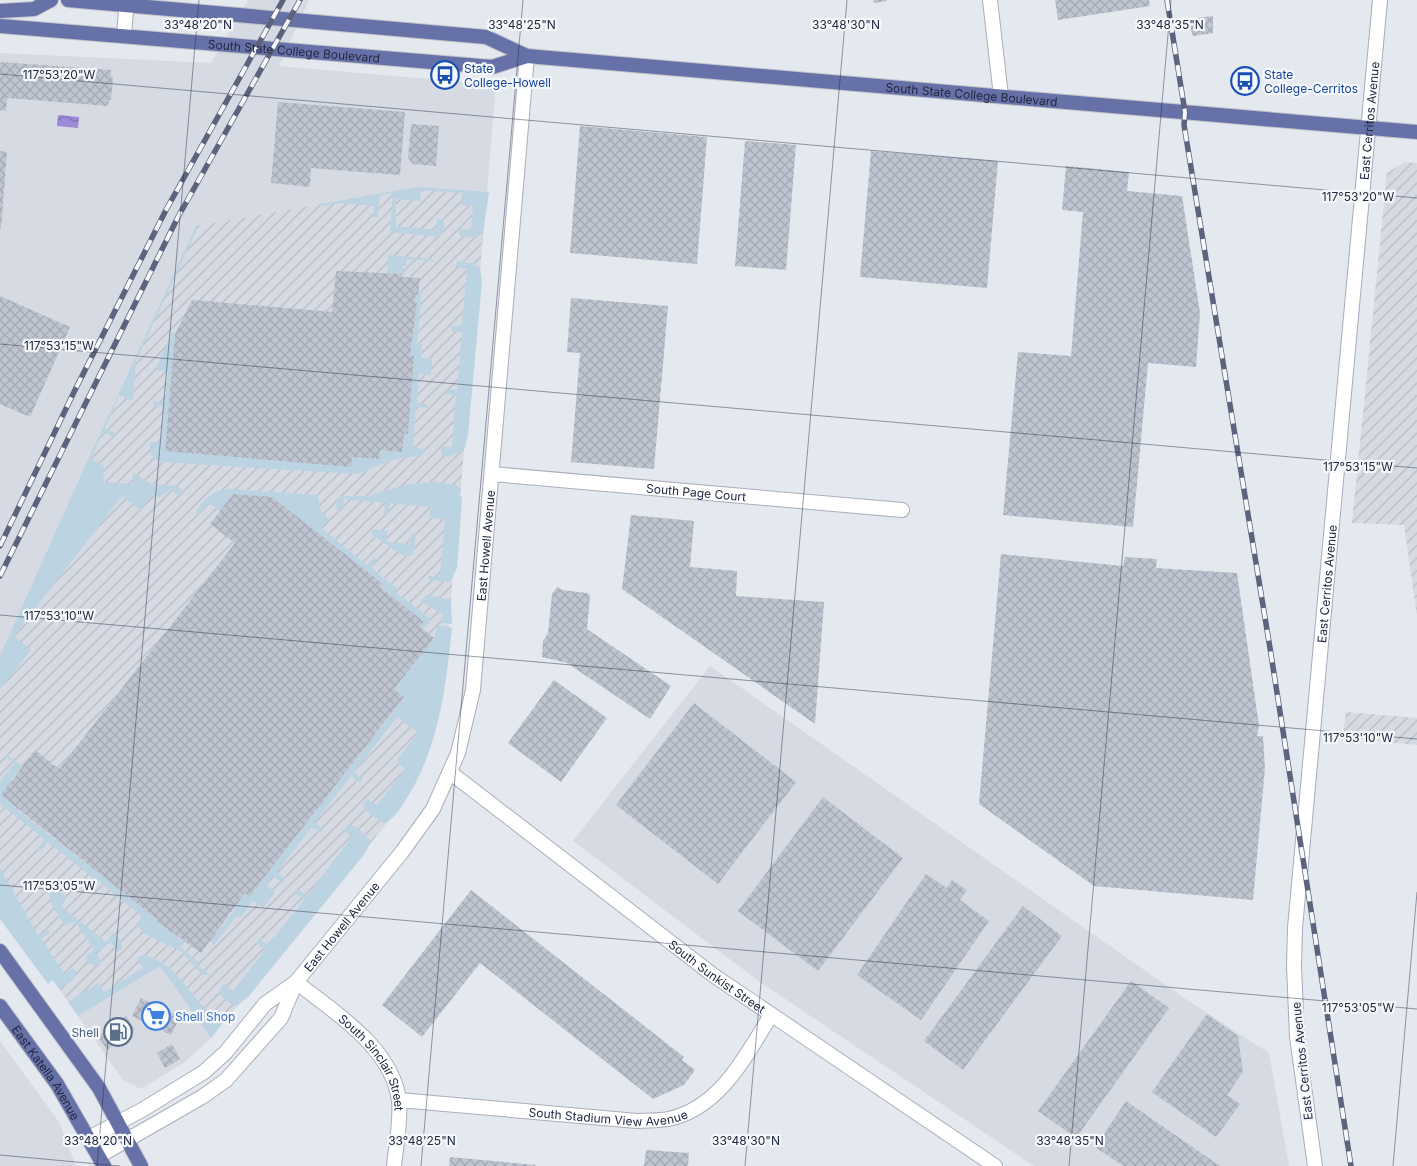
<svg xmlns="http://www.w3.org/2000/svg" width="1417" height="1166" font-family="Inter,sans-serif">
<defs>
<pattern id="industrial-furrows" width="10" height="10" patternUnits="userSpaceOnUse" patternTransform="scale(1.25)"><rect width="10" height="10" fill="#d5dae3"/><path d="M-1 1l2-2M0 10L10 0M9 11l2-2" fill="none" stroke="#b7bbc4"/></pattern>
<pattern id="water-waves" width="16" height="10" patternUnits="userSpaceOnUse" patternTransform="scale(1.25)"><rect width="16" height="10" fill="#9c89d7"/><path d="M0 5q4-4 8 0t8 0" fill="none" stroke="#7f70b0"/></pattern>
<pattern id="building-cross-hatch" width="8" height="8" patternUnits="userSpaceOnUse" patternTransform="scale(1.25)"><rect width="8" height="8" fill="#bfc5d0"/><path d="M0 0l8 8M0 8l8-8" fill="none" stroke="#a4a9b4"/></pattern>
</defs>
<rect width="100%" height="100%" fill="#e4e8ef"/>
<path fill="#d5dae3" d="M248 0H309L279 66 486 84 492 87 495 95 487 192 418 187 196 226 77 484 0 656V53L211 63Z
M710 666 1187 1000 1269 1053 1289 1166H1034L760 982 573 841Z
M160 966 211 1038 185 1062 141 1089 123 1080 78 1016Z
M0 1041 59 1122 76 1166H0Z"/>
<path fill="url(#industrial-furrows)" d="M1405 162 1417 163V616L1404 525 1352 523 1387 173Z
M418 187 487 192 444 677 391 818 211 1038 160 966 78 1016 53 980 0 890V656L77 484 196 226Z
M1346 712 1417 718V745L1343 738Z"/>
<path fill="#bcd4e1" d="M418 187 489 192 483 234 474 238 459 235V229L471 230 473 206 461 205 462 193 421 190 420 201 396 199V226L436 230 437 219H442L444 222 443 234 440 237 390 232 393 193 380 195 378 217H374V206L343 203 323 206 321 204Z
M199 225 136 361 133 399 130 400 119 395 105 428 115 433 114 437 103 432 91 459 104 466 103 482 132 484 133 474H135L151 484 178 486 182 490 179 496 170 490 159 498 153 494 141 510 122 496 14 636 31 650 0 689V656L77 484 196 226Z
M388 255 432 259 435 261 407 259 406 266H402L405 274 387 273Z
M459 261 474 264 480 268 482 282 468 435 464 450 447 457 441 454V447H452L456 395 445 394V389L457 390 462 332 451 331V326H462L467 269 456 267V263Z
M418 291H422L417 344H422L421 358 432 359 431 375 419 374 417 403 428 405V408L416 407 413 448 425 449 423 455 393 460 357 474 162 462C151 460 149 452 150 442H161L164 406 153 405V401L165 402 168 372 156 370 157 366 172 332 352 457 379 459 380 450 402 452 404 434H408L414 357 410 356 417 302 415 301Z
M434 482 455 485 461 488 460 495 462 498 457 568 450 582 429 580 428 576 440 577 445 519 430 518V507L390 503 388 515 384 514 385 503 344 499 343 510 336 509 337 498 340 496H368L408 484Z
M231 489 317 495 321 511 329 519 321 528 367 565 374 557 377 559 371 568 398 589 395 592 431 619 423 629 420 627 424 622 380 587 382 584 272 497 233 494 220 511 209 503 200 514 196 511C206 498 213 489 231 489Z
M374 529 387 531V542L410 544 411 533 416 534 413 554 405 557 372 535 371 531Z
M426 595 451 600 452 624 441 622 443 615 421 601Z
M438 625 452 628C445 695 438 756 397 813 394 817 390 819 386 823H383L365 810 363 805 367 799 377 805 405 769 398 763 397 760 418 733 397 717 354 772 362 779 360 783 351 776 315 822 323 829 321 833 312 827 277 872 285 879 283 883 273 876 266 885 275 893 263 908 253 901 241 917H236L214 945 210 942 236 908 235 906 245 893 250 896 404 698 394 689 434 638Z
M7 754 22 766 11 780 15 808 158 919 157 921 184 943 181 948 199 962 197 964 210 975H202L182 952 144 933 136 925 142 916 98 881 91 890 86 887 93 878 48 842 41 851 38 848 44 839 0 804V781L14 764 5 756Z
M347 825 355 826 370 840 371 842 363 856 249 996 237 1006 229 1003 220 995V988L224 984 233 991 265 950 256 943 259 939 268 945 304 900 295 893 298 889 307 896 352 837 344 831Z
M0 868 38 935 48 930 50 933 41 939 65 974 73 968 76 972 73 980 59 989 53 980 48 984 0 919Z
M53 892H60L67 897 61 906 106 942 113 933 122 940V949L117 952 111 942 96 953 102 962 96 966 89 963 85 957 94 950 75 921 65 926 50 902V894Z
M143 955C172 960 186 989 205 1008 211 1014 218 1017 222 1024L211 1038 160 966 78 1016 68 1002 98 983 104 992 143 968 137 958Z"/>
<path fill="url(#water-waves)" d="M58 115 79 117 78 128 57 126Z"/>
<path fill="url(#building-cross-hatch)" d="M873 0H887V1L874 3Z
M1055 0H1149L1150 6 1058 20Z
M1213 16V33L1193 36 1188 19Z
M0 62 111 70V77L113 78 111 100H109L108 106 7 98 6 111 0 110Z
M278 102 405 112 400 175 311 168 310 187 271 183Z
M411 124 439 126 436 166 413 164 408 158Z
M580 126 707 137 697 264 570 253Z
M745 141 796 145 786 270 735 266Z
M0 151 7 152 1 229H0Z
M871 151 998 161 987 288 860 277Z
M1066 166 1129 172 1127 191 1182 196 1200 313 1196 367 1148 363 1133 527 1003 515 1018 352 1071 356 1083 212 1062 210Z
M336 271 403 274 402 277 420 278 418 295H415V301L417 302 410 356H414L408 434H404L402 452 380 450 379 459 352 457 351 467 165 451 175 334 192 300 332 312Z
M0 296 70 327 30 417 0 404Z
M571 298 668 306 654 469 571 462 580 353 567 352Z
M233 494 272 497 383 584 380 587 424 622 420 627 434 638 394 689 404 697 249 897 245 893 201 953 156 921 158 920 1 795 35 750 59 769 235 543 210 524Z
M631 515 694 521 690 567 737 571 736 596 824 602 815 724 622 589Z
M1001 554 1123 566 1125 557 1157 559 1156 568 1237 573 1259 726 1257 736H1263L1265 768 1253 900 1094 886 979 804Z
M557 587 562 590 587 593 590 595 587 629 671 686 650 719 567 663 542 657 543 641 548 633 552 594Z
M554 680 607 718 561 782 508 743Z
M694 703 796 782 718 884 616 805Z
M823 797 903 858 818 971 738 911Z
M926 874 947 888 952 880 967 890 960 900 989 921 921 1020 857 975Z
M471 890 684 1057 682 1060 695 1070 684 1085 653 1099 480 963 422 1037 382 1005Z
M1023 906 1062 936 963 1070 924 1041Z
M1131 981 1169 1008 1076 1138 1038 1111Z
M141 998 180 1017 171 1035 132 1016Z
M1207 1014 1238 1036 1243 1072 1227 1095 1240 1104 1216 1137 1152 1092Z
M126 1016 135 1030 107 1050 98 1036Z
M172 1044 180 1059 165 1068 157 1053Z
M1126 1101 1220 1166H1123L1095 1147Z
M646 1150 689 1153 688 1166H644Z
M450 1157 536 1165 535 1166H449Z"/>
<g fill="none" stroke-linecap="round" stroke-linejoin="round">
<defs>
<g id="minor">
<path d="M990 0 1001 96"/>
<path d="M124 35 127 0"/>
<path id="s1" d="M492 474 902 510"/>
<path id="s2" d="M296 982C334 1012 393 1048 399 1101 401 1122 396 1145 394 1166"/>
<path id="s3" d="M399 1100 637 1121C647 1120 658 1121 668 1119 719 1109 746 1056 771 1015"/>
</g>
<g id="tertiary">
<path id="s4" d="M451 773 713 975 995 1166"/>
<path id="s5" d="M89 1138 142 1110 204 1072 226 1052 265 1004 296 982 402 852 433 809 458 753 473 690 527 56"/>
<path d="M99 1156 202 1097 226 1080 281 1018 296 982"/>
</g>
<g id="secondary">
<path id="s6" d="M1315 1166 1297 1037 1294 966 1295 928 1380 0"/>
</g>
<g id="primary">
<path id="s7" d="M68 0 486 37 527 56 1417 132"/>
<path d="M0 11 34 9 51 0"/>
<path id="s8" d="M0 26 492 67 527 56"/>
<path d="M0 951 99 1088 141 1166"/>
<path id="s9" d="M0 1006 57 1084 104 1166"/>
</g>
</defs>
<use href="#minor" stroke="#aaaebb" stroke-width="16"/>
<use href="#tertiary" stroke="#aaaebb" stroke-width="16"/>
<use href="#secondary" stroke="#a5acbe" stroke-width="16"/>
<use href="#primary" stroke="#c1c3ca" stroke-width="16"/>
<use href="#minor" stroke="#fff" stroke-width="14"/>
<use href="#tertiary" stroke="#fff" stroke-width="14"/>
<use href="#secondary" stroke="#fff" stroke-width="14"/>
<use href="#primary" stroke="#6671a7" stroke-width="14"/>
<defs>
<path id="rail" d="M1167 0 1185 112 1184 125 1270 648 1351 1166
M0 546 75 390 166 210 283 0
M0 576 178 217 300 0"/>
</defs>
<use href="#rail" stroke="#5d637d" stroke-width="5.5"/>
<use href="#rail" stroke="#f5f8fb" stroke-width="4" stroke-dasharray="11" stroke-linecap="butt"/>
</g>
<path fill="none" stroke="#222842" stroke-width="1" stroke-opacity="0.45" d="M0 74 1417 198M0 344 1417 468M0 615 1417 739M0 885 1417 1009M0 1155 120 1166M97 1166 199 0M421 1166 523 0M745 1166 847 0M1069 1166 1171 0M1393 1166 1417 892"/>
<defs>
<symbol id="bus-ring" viewBox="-11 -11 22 22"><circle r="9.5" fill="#f5f8fb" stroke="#1a4fb4" stroke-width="1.5"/><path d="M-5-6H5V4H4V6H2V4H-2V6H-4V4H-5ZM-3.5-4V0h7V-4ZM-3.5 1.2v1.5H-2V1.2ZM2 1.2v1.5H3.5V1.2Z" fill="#1a4fb4"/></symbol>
<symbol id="supermarket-ring" viewBox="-11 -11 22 22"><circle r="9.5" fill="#f5f8fb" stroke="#3f7fe0" stroke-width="1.5"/><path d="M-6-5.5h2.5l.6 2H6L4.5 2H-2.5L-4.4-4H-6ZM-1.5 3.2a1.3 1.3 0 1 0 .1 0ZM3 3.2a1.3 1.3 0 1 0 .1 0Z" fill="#3f7fe0"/></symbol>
<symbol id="fuel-ring" viewBox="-11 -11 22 22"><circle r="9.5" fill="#f5f8fb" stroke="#5c6f8a" stroke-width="1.5"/><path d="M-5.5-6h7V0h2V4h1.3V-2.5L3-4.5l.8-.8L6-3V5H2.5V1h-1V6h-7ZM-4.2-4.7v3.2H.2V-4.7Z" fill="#5c6f8a"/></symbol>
</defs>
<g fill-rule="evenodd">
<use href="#bus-ring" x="429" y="59" width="32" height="32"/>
<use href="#bus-ring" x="1229" y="65" width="32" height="32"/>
<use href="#supermarket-ring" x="140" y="1000" width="32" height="32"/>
<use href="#fuel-ring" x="102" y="1016" width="32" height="32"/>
</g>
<g text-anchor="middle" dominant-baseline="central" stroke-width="4.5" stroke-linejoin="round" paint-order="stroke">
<g font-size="12" fill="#222842" stroke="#f5f8fb">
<text stroke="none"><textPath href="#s8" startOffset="295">South State College Boulevard</textPath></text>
<text stroke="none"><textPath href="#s7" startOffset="911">South State College Boulevard</textPath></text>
<text stroke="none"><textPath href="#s6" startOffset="1050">East Cerritos Avenue</textPath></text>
<text stroke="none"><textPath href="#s1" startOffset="205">South Page Court</textPath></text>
<text stroke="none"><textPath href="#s5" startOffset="754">East Howell Avenue</textPath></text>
<text stroke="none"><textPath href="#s6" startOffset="585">East Cerritos Avenue</textPath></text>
<text stroke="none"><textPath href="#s5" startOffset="334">East Howell Avenue</textPath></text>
<text stroke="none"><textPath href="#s4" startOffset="335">South Sunkist Street</textPath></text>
<text transform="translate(1302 1061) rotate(-96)">East Cerritos Avenue</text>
<text stroke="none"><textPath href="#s2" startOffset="114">South Sinclair Street</textPath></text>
<text stroke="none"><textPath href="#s9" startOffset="81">East Katella Avenue</textPath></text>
<text stroke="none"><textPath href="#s3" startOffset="210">South Stadium View Avenue</textPath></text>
</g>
<g font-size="12" fill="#164399" stroke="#f5f8fb" text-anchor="start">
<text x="464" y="68">State<tspan x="464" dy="14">College-Howell</tspan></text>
<text x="1264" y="74">State<tspan x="1264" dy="14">College-Cerritos</tspan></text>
</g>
<g font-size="12" fill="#366cbe" stroke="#f5f8fb" text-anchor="start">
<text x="175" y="1016">Shell Shop</text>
</g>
<g font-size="12" fill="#4e5e75" stroke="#f5f8fb" text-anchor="end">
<text x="99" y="1032">Shell</text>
</g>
</g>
<g font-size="12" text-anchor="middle" fill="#222842" stroke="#f5f8fb" stroke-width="4.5" stroke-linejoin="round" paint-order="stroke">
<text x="198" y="29">33°48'20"N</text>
<text x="522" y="29">33°48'25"N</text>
<text x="846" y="29">33°48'30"N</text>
<text x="1170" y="29">33°48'35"N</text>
<text x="59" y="79">117°53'20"W</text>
<text x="1358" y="201">117°53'20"W</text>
<text x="59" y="350">117°53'15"W</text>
<text x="1358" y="471">117°53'15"W</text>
<text x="59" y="620">117°53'10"W</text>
<text x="1358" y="742">117°53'10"W</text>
<text x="59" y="890">117°53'05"W</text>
<text x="1358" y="1012">117°53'05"W</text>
<text x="98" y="1145">33°48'20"N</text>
<text x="422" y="1145">33°48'25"N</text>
<text x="746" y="1145">33°48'30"N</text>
<text x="1070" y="1145">33°48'35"N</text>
</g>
</svg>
